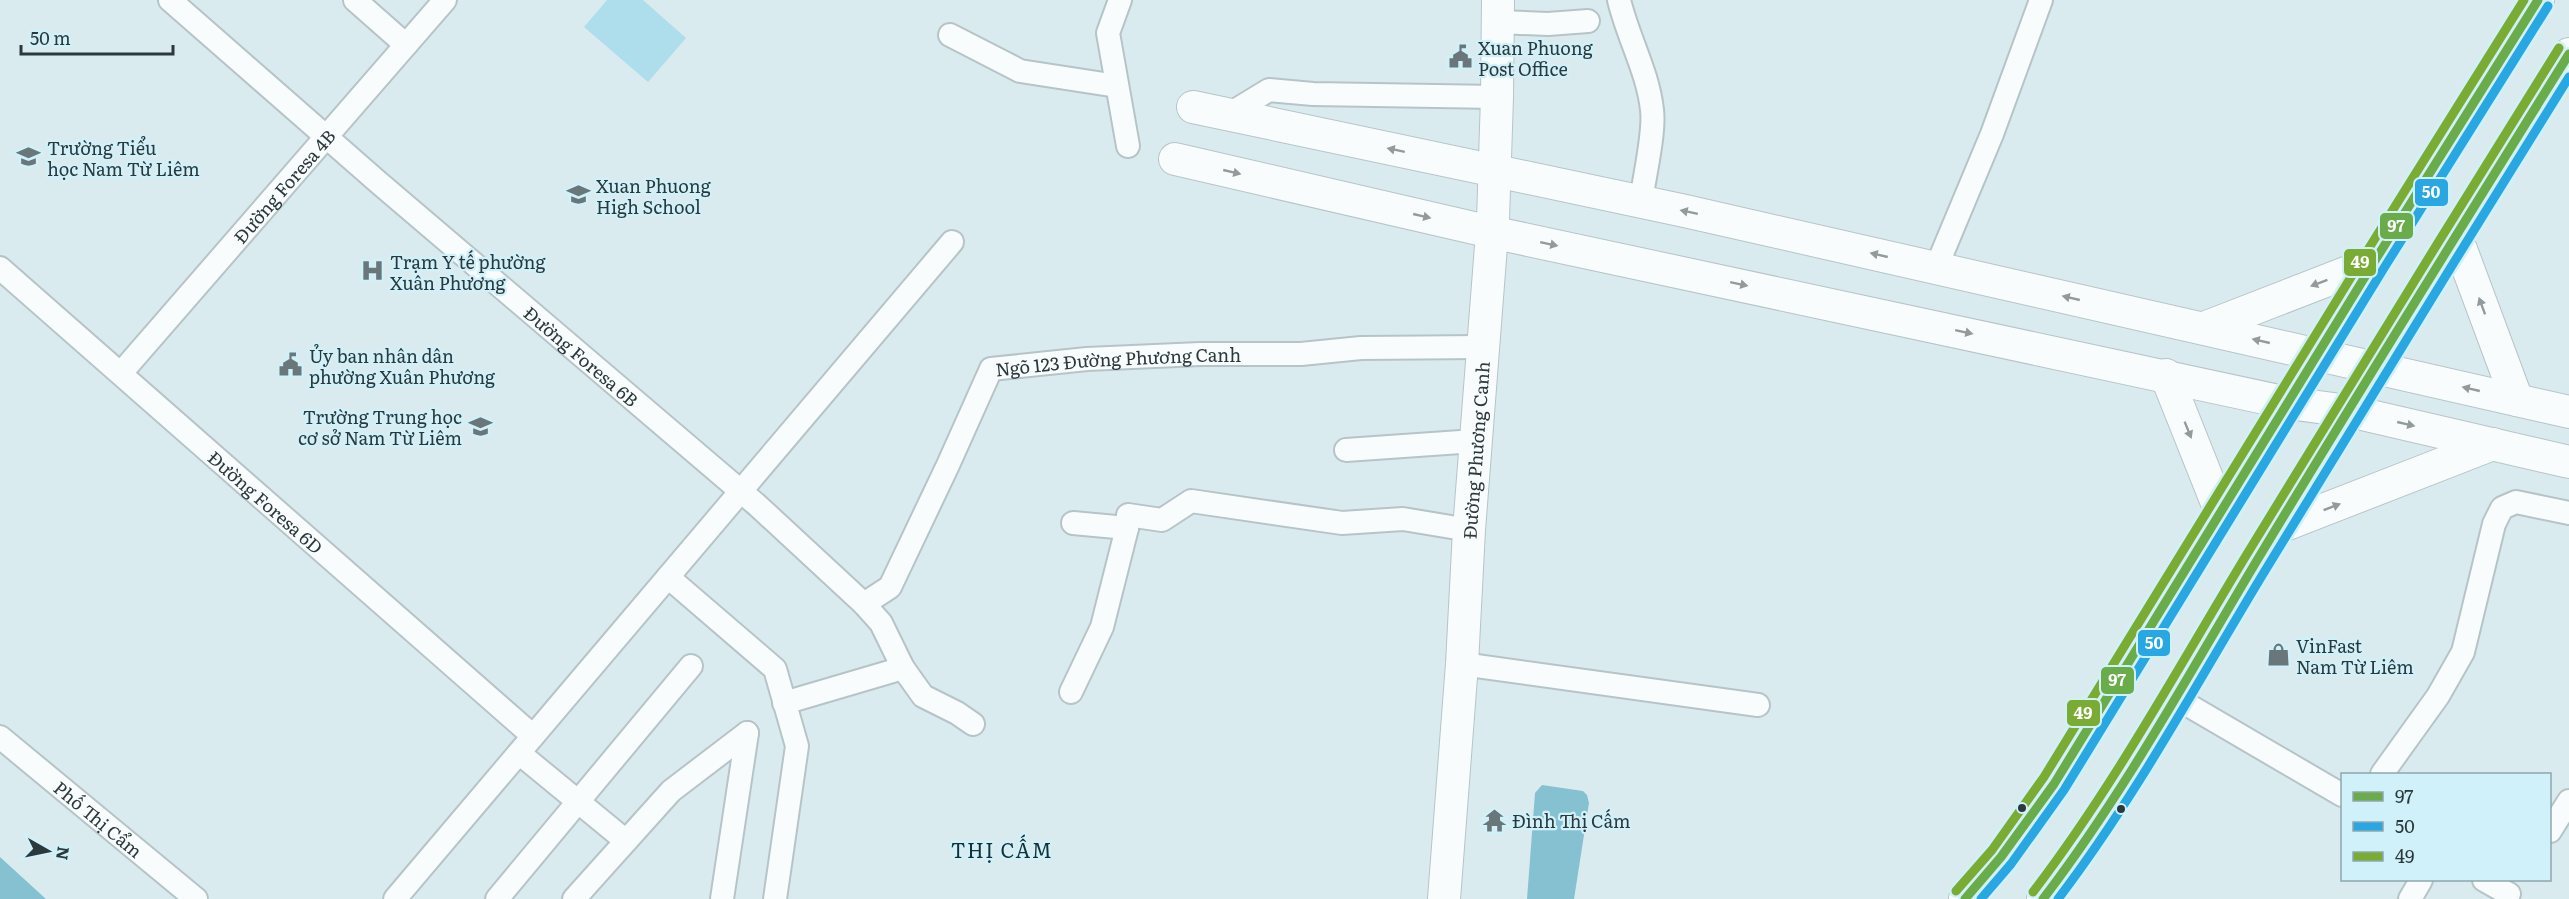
<svg xmlns="http://www.w3.org/2000/svg" width="2569" height="899" font-family="Literata,serif">
<rect width="100%" height="100%" fill="#daebf0"/>
<path fill="#aedeeb" d="M607 0H643L686 38 648 82 584 27Z"/>
<path fill="#85c1d1" d="M1542 785 1583 791 1587 795 1589 803 1574 899H1527L1535 793Z
M0 857 46 899H0Z"/>
<g fill="none" stroke-linecap="round" stroke-linejoin="round">
<defs>
<g id="street">
<path id="s1" d="M170 0 378 182 757 505 864 604 881 623 903 668 923 696 957 713 973 724"/>
<path d="M355 0 406 45"/>
<path d="M1120 0 1108 33 1128 146"/>
<path d="M1619 0C1628 38 1648 72 1652 110 1655 133 1644 177 1641 202"/>
<path d="M1498 22 1548 24 1588 21"/>
<path d="M950 35 1020 71 1117 86"/>
<path d="M1228 115 1269 90 1313 94 1497 97"/>
<path id="s2" d="M0 268 533 736"/>
<path d="M1936 268 1992 134 2041 0"/>
<path id="s3" d="M121 373 445 0"/>
<path d="M1346 450 1475 441"/>
<path d="M1073 523 1127 528"/>
<path d="M668 577 775 669 797 746 775 899"/>
<path id="s4" d="M864 604 890 587 948 465 991 369 1087 359 1200 354H1301L1361 348 1482 347"/>
<path d="M1462 664 1758 705"/>
<path d="M1071 692 1102 627 1127 528 1128 515 1162 520 1191 501 1342 523 1403 519 1469 530"/>
<path d="M2176 698 2342 795"/>
<path d="M784 703 903 668"/>
<path id="s5" d="M0 737 196 899"/>
<path d="M519 753 626 841"/>
<path d="M2382 774 2438 696 2463 652 2494 524 2502 508 2516 502 2569 513"/>
<path d="M2550 831 2569 801"/>
<path d="M2484 880 2509 894"/>
<path d="M395 899 952 242"/>
<path d="M497 899 691 666"/>
<path d="M574 899 671 791 747 733"/>
<path d="M722 899 747 733"/>
<path d="M2410 899 2421 880"/>
</g>
<g id="secondary">
<path d="M1193 107 1685 211 2569 412"/>
<path d="M1175 159 1491 232 2288 403 2349 411 2569 462"/>
<path d="M2456 236 2517 400"/>
<path d="M2204 328 2374 262"/>
<path d="M2166 375 2221 513"/>
<path d="M2277 528 2493 444"/>
<path id="s6" d="M1444 899 1462 664 1469 530 1493 220 1497 97 1498 0"/>
<path d="M1965 899 2001 857 2054 784 2374 262 2538 0"/>
<path d="M2043 899 2075 857 2126 777 2375 366 2569 54"/>
</g>
</defs>
<use href="#street" stroke="#b6c4c8" stroke-width="26"/>
<use href="#secondary" stroke="#b6c4c8" stroke-width="34"/>
<use href="#street" stroke="#f9fcfd" stroke-width="22"/>
<use href="#secondary" stroke="#f9fcfd" stroke-width="32"/>
<defs>
<path id="bus-1" d="M1965 899 2001 857 2054 784 2374 262 2538 0
M2043 899C2125 792 2190 672 2259 557 2361 388 2465 221 2569 54"/>
<path id="bus-2" d="M1981 899 2011 864 2064 790 2384 268 2548 6
M2058 899C2135 798 2197 683 2263 574 2364 408 2466 242 2569 77"/>
<path id="bus-3" d="M1956 891 1992 850 2044 777 2364 256 2524 0
M2033 892C2114 786 2178 668 2247 554 2350 385 2454 216 2559 48"/>
</defs>
<use href="#bus-1" stroke="#d0f1fa" stroke-width="14"/>
<use href="#bus-2" stroke="#d0f1fa" stroke-width="14"/>
<use href="#bus-3" stroke="#d0f1fa" stroke-width="14"/>
<use href="#bus-1" stroke="#6bac4a" stroke-width="9"/>
<use href="#bus-2" stroke="#28a7e2" stroke-width="9"/>
<use href="#bus-3" stroke="#7aac34" stroke-width="9"/>
</g>
<defs><path id="oneway-solid" d="M-6-.8H1V-3.2L6.5 0L1 3.2V.8H-6Z" transform="scale(1.5)"/></defs>
<g fill="#929a9c">
<use href="#oneway-solid" transform="translate(1396 150) rotate(-168)"/>
<use href="#oneway-solid" transform="translate(1232 172) rotate(13)"/>
<use href="#oneway-solid" transform="translate(1689 212) rotate(-168)"/>
<use href="#oneway-solid" transform="translate(1422 216) rotate(13)"/>
<use href="#oneway-solid" transform="translate(1549 244) rotate(12)"/>
<use href="#oneway-solid" transform="translate(1879 255) rotate(-167)"/>
<use href="#oneway-solid" transform="translate(2319 283) rotate(159)"/>
<use href="#oneway-solid" transform="translate(1739 284) rotate(12)"/>
<use href="#oneway-solid" transform="translate(2071 298) rotate(-167)"/>
<use href="#oneway-solid" transform="translate(2482 306) rotate(-110)"/>
<use href="#oneway-solid" transform="translate(1964 332) rotate(12)"/>
<use href="#oneway-solid" transform="translate(2261 341) rotate(-167)"/>
<use href="#oneway-solid" transform="translate(2471 389) rotate(-167)"/>
<use href="#oneway-solid" transform="translate(2406 424) rotate(13)"/>
<use href="#oneway-solid" transform="translate(2188 430) rotate(68)"/>
<use href="#oneway-solid" transform="translate(2332 507) rotate(-21)"/>
</g>
<defs>
<symbol id="civic-bare" viewBox="-9 -9 18 18"><path d="M-.6-6.5H3V-4.5H.6V-3L4-1V1h2V6H-6V1h2V-1L-.6-3ZM-1.2 2.5V6h2.4V2.5Z" fill="#69777b" stroke="#d0f1fa" stroke-width="2.5" paint-order="stroke"/></symbol>
<symbol id="school-bare" viewBox="-9 -9 18 18"><path d="M0-5L7-2L0 1L-7-2ZM-4 1L0 2.5L4 1V4Q0 6-4 4Z" fill="#69777b" stroke="#d0f1fa" stroke-width="2.5" paint-order="stroke"/></symbol>
<symbol id="hospital-bare" viewBox="-9 -9 18 18"><path d="M-5-5h3v3.5h4V-5h3V5h-3V1.5h-4V5h-3Z" fill="#69777b" stroke="#d0f1fa" stroke-width="2.5" paint-order="stroke"/></symbol>
<symbol id="shop-bare" viewBox="-9 -9 18 18"><path d="M-5-2.5h2.3a2.7 3.5 0 0 1 5.4 0H5L5.5 6h-11ZM-1.5-2.5h3a1.5 2.3 0 0 0-3 0Z" fill="#69777b" stroke="#d0f1fa" stroke-width="2.5" paint-order="stroke"/></symbol>
<symbol id="temple-bare" viewBox="-9 -9 18 18"><path d="M0-6L5-2H3V0L6.5 2.5H4V6H1.5V3h-3V6H-4V2.5H-6.5L-3 0V-2H-5Z" fill="#69777b" stroke="#d0f1fa" stroke-width="2.5" paint-order="stroke"/></symbol>
</defs>
<g fill-rule="evenodd">
<use href="#civic-bare" x="1444" y="40" width="33" height="33"/>
<use href="#school-bare" x="12" y="140" width="33" height="33"/>
<use href="#school-bare" x="562" y="178" width="33" height="33"/>
<use href="#hospital-bare" x="356" y="254" width="33" height="33"/>
<use href="#civic-bare" x="274" y="348" width="33" height="33"/>
<use href="#school-bare" x="464" y="410" width="33" height="33"/>
<use href="#shop-bare" x="2262" y="638" width="33" height="33"/>
<use href="#temple-bare" x="1478" y="804" width="33" height="33"/>
</g>
<g fill="#2c393c" stroke="#d0f1fa" stroke-width="2">
<circle cx="2022" cy="808" r="5"/>
<circle cx="2121" cy="809" r="5"/>
</g>
<g text-anchor="middle" dominant-baseline="central" stroke-width="4.5" stroke-linejoin="round" paint-order="stroke">
<g font-size="18" fill="#2c393c" stroke="#d0f1fa" text-anchor="start">
<text x="1478" y="47">Xuan Phuong<tspan x="1478" dy="21">Post Office</tspan></text>
<text x="47" y="147">Trường Tiểu<tspan x="47" dy="21">học Nam Từ Liêm</tspan></text>
<text x="596" y="185">Xuan Phuong<tspan x="596" dy="21">High School</tspan></text>
<text x="390" y="261">Trạm Y tế phường<tspan x="390" dy="21">Xuân Phương</tspan></text>
<text x="309" y="355">Ủy ban nhân dân<tspan x="309" dy="21">phường Xuân Phương</tspan></text>
<text x="462" y="416" text-anchor="end">Trường Trung học<tspan x="462" dy="21">cơ sở Nam Từ Liêm</tspan></text>
<text x="2296" y="645">VinFast<tspan x="2296" dy="21">Nam Từ Liêm</tspan></text>
<text x="1512" y="820">Đình Thị Cấm</text>
</g>
<g font-size="18" fill="#2c393c" stroke="#d0f1fa">
<text stroke="none"><textPath href="#s3" startOffset="248">Đường Foresa 4B</textPath></text>
<text stroke="none"><textPath href="#s1" startOffset="544">Đường Foresa 6B</textPath></text>
<text stroke="none"><textPath href="#s4" startOffset="399">Ngõ 123 Đường Phương Canh</textPath></text>
<text stroke="none"><textPath href="#s6" startOffset="450">Đường Phương Canh</textPath></text>
<text stroke="none"><textPath href="#s2" startOffset="354">Đường Foresa 6D</textPath></text>
<text stroke="none"><textPath href="#s5" startOffset="128">Phố Thị Cẩm</textPath></text>
</g>
<g font-size="20" letter-spacing="1.5" fill="#143037" stroke="#d0f1fa">
<text x="1002" y="849">THỊ CẤM</text>
</g>
</g>
<g stroke="#d0f1fa" stroke-width="2">
<rect x="2414" y="178" width="35" height="29" rx="6" fill="#28a7e2"/>
<rect x="2379" y="212" width="35" height="28" rx="6" fill="#6bac4a"/>
<rect x="2343" y="248" width="34" height="29" rx="6" fill="#7aac34"/>
<rect x="2137" y="629" width="34" height="28" rx="6" fill="#28a7e2"/>
<rect x="2100" y="666" width="35" height="29" rx="6" fill="#6bac4a"/>
<rect x="2066" y="699" width="35" height="28" rx="6" fill="#7aac34"/>
</g>
<g font-size="16" text-anchor="middle" font-weight="bold" fill="#fff">
<text x="2431" y="198">50</text>
<text x="2396" y="232">97</text>
<text x="2360" y="268">49</text>
<text x="2154" y="649">50</text>
<text x="2117" y="686">97</text>
<text x="2083" y="719">49</text>
</g>
<rect x="2341" y="773" width="210" height="108" fill="#d0f1fa" stroke="#8ea7ae" stroke-width="1.5"/>
<rect x="2353" y="792" width="30" height="9" fill="#6bac4a" stroke="#8ea7ae" stroke-width="1.5"/>
<text x="2395" y="803" font-size="18" fill="#2c393c">97</text>
<rect x="2353" y="822" width="30" height="9" fill="#28a7e2" stroke="#8ea7ae" stroke-width="1.5"/>
<text x="2395" y="833" font-size="18" fill="#2c393c">50</text>
<rect x="2353" y="852" width="30" height="9" fill="#7aac34" stroke="#8ea7ae" stroke-width="1.5"/>
<text x="2395" y="863" font-size="18" fill="#2c393c">49</text>
<g transform="translate(48 851) rotate(99)" stroke="#d0f1fa" stroke-width="4.5" paint-order="stroke">
<path d="M0-4.5L10 22L0 15L-10 22Z" fill="#2c393c"/>
<text y="-9" font-size="16" font-weight="bold" text-anchor="middle" fill="#2c393c">N</text>
</g>
<path d="M21 45v9h152v-9" fill="none" stroke="#2c393c" stroke-width="3"/>
<text x="30" y="45" font-size="18" fill="#2c393c" stroke="#d0f1fa" stroke-width="4.5" paint-order="stroke">50 m</text>
</svg>
